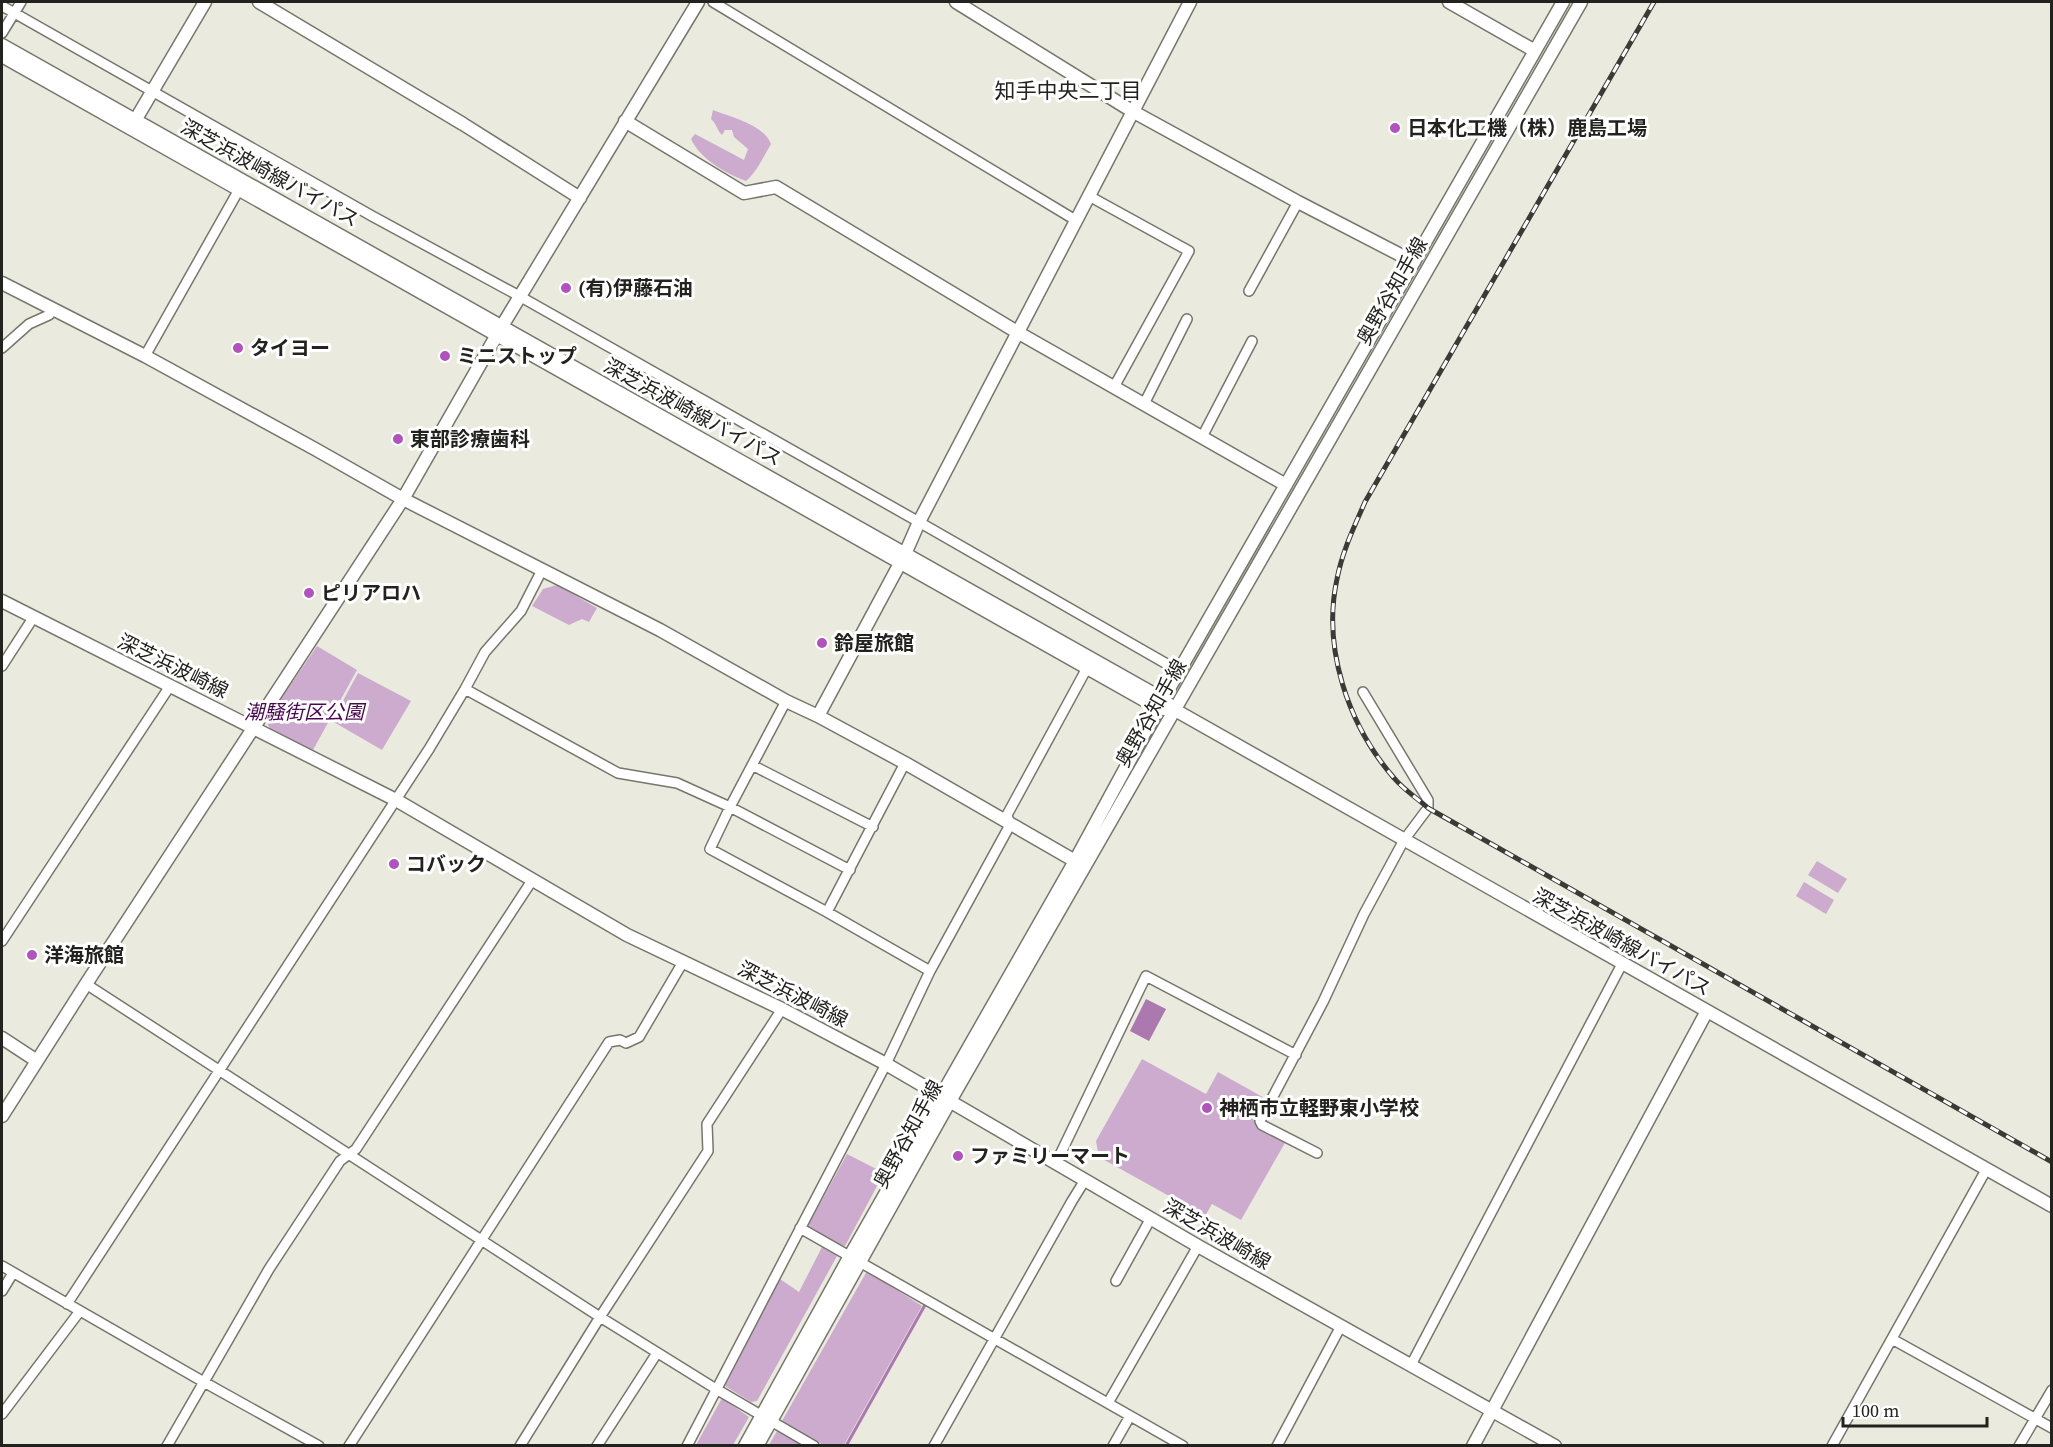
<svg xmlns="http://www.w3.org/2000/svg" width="2053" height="1447" font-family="'Source Serif 4','Noto Sans JP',serif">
<rect width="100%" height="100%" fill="#eaeadf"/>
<path fill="#ccabcf" d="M713 110C731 117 764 125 771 144 763 157 757 172 746 181 727 174 700 159 691 139L695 134 744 160 748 149 734 137 732 130H725L722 135C717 131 717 124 711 119Z
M557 585 597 608 589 622 582 619 569 625 532 606 543 589Z
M317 646 357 670 313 750 270 729 266 721Z
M358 673 411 701 382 750 332 721Z
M1817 861 1847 879 1838 893 1808 875Z
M1804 882 1834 900 1826 914 1796 896Z
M1142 1059 1206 1094 1218 1072 1268 1100 1255 1124 1286 1141 1241 1220 1212 1204 1205 1216 1099 1157 1096 1141Z
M847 1154 884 1173 845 1246 839 1245 808 1226Z
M822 1247 837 1256 757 1401 751 1402 725 1386 780 1279 799 1292Z
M867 1271 922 1306 844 1445H823L782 1421Z
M722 1398 749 1417 733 1445H696Z
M777 1431 803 1445H769Z"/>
<path fill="#ab78b0" d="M1146 999 1166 1009 1149 1041 1130 1031Z"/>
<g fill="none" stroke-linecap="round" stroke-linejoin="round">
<path stroke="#ab78b0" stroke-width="3" d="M846 1446 925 1305"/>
<defs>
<path id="street" d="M713 2 1077 221
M2 6 372 216 521 297 919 522 1179 671
M2 33 21 2
M1089 196 1189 251 1114 387
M1249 291 1298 202
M2 348 29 324 49 315 53 310
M145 356 241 186
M1144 404 1187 319
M1202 437 1252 341
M2 666 33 618
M465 689 618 773 677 783 730 807 850 870
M786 701 730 807 710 849 827 912 930 971
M752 765 873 827
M827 912 905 763
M2 941 170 686
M86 984 600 1317 716 1389 814 1446
M1317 1153 1262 1125 1260 1121 1323 1002 1364 914 1404 840 1428 808V800L1363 692
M1056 1163 1146 976 1296 1055
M800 1228 1183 1446
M2 1266 202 1381 319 1446
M1116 1281 1151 1218
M2 1291 13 1273
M67 1304 429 749 465 689 485 652 521 611 542 570
M1892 1339 2052 1428
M1411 1365 1622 964
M1108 1403 1198 1246
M2 1414 80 1311
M167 1446 269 1269 340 1161 356 1149 533 879
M349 1446 609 1042 620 1040 626 1043 639 1037 683 962
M520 1446 600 1317 708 1151 707 1124 782 1009
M597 1446 657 1353
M687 1446 886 1064 930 971 1010 825 1007 815 1087 668
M934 1446 1072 1201 1085 1180
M1113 1446 1130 1416
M1277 1446 1341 1326
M1832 1446 1986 1170
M2019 1446 2052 1390"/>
<path id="secondary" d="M259 2 463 124 580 198
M956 2 1132 111 1298 202 1414 262
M1449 2 1535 51
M2 45 1163 699 1175 710 1198 723 2052 1206
M2 56 1158 708 1165 709
M136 119 205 2
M625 121 744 193 776 187 1017 332 1286 485
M2 283 145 356 315 449 403 499 660 630 786 701 818 716 905 763 1075 861
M2 601 396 800 627 935 782 1009 886 1064 1198 1246 1555 1446
M818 716 905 554 919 522 1190 2
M2 1038 37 1061
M2 1116 86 984 403 499 502 326 698 2
M745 1446 850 1256 1075 861 1163 699 1563 2
M757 1446 950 1101 1581 2
M1473 1446 1707 1011"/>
</defs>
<use href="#street" stroke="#76766c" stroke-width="12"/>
<use href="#secondary" stroke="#76766c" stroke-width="15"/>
<use href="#street" stroke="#fff" stroke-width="9"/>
<use href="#secondary" stroke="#fff" stroke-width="12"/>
<defs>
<path id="rail" d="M1654 2 1365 502C1354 527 1342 552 1337 579 1322 648 1348 725 1394 778 1403 789 1417 798 1428 808L2052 1162"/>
</defs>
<use href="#rail" stroke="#3b3b36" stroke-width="5"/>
<use href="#rail" stroke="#fff" stroke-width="3" stroke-dasharray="9" stroke-linecap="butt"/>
</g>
<g fill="#b153bc" stroke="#fff" stroke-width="2">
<circle cx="1395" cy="128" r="6"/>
<circle cx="566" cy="288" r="6"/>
<circle cx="238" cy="348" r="6"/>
<circle cx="445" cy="356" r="6"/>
<circle cx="398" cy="439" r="6"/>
<circle cx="309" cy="593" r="6"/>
<circle cx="822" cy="643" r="6"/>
<circle cx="394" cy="864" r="6"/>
<circle cx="32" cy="955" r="6"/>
<circle cx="1207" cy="1108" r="6"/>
<circle cx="958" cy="1156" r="6"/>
</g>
<g text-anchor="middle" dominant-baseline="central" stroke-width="6" stroke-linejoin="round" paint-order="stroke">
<g font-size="20" font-weight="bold" fill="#22221e" stroke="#fff" text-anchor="start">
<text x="1407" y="128">日本化工機（株）鹿島工場</text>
<text x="578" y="288">(有)伊藤石油</text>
<text x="250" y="348">タイヨー</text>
<text x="457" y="356">ミニストップ</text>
<text x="410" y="439">東部診療歯科</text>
<text x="321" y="593">ピリアロハ</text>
<text x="834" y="643">鈴屋旅館</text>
<text x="406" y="864">コバック</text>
<text x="44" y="955">洋海旅館</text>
<text x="1219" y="1108">神栖市立軽野東小学校</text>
<text x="970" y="1156">ファミリーマート</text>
</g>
<g font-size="20" fill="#22221e" stroke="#fff">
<text transform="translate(270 173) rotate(29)">深芝浜波崎線バイパス</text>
<text transform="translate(1392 291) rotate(-60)">奥野谷知手線</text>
<text transform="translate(693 412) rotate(29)">深芝浜波崎線バイパス</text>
<text transform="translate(173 666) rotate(26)">深芝浜波崎線</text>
<text transform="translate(1151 713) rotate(-60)">奥野谷知手線</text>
<text transform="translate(1622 942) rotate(29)">深芝浜波崎線バイパス</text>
<text transform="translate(793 994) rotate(27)">深芝浜波崎線</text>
<text transform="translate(908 1134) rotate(-61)">奥野谷知手線</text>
<text transform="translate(1217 1234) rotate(30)">深芝浜波崎線</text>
</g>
<g font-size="20" font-style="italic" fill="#4a0751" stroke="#fff">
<text x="304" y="712">潮騒街区公園</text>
</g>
<g font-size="21" fill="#22221e" stroke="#fff">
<text x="1068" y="90">知手中央二丁目</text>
</g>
</g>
<rect width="2053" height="1447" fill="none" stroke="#22221e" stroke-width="6"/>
<path d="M1843 1417v9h144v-9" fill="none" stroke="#22221e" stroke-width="3"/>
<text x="1852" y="1417" font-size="18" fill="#22221e" stroke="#ffffff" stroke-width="4.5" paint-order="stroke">100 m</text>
</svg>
